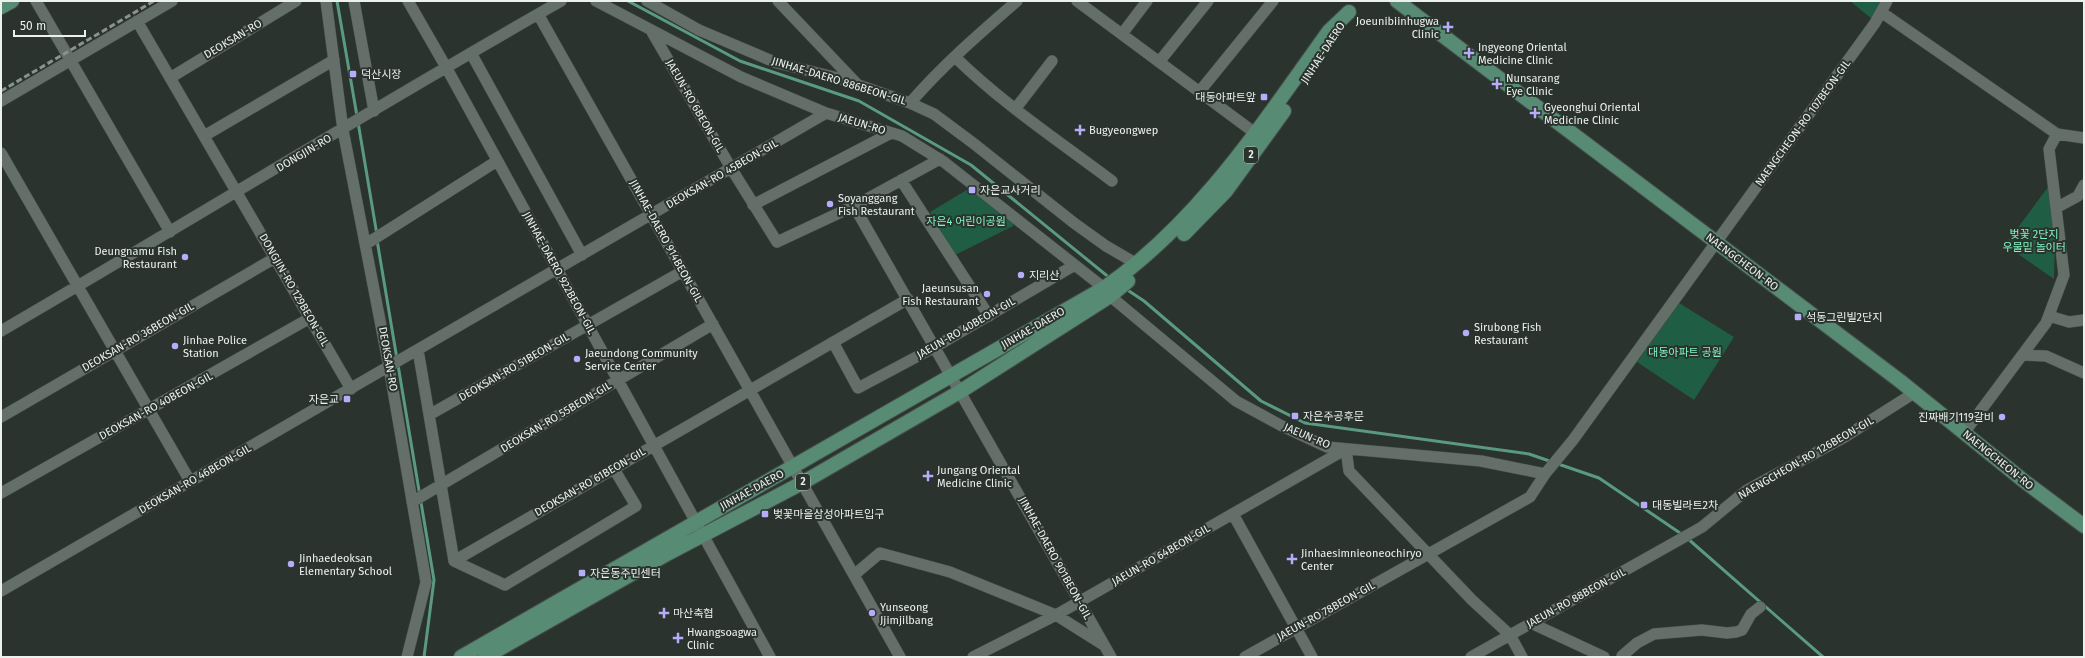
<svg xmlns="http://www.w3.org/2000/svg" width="2085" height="658" font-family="'Fira Sans','Noto Sans KR',sans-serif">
<rect width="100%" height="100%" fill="#2a332e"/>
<path fill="#205d45" d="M1850 1H1880L1872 19Z
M2048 187 2055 234 2054 279 2005 245Z
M970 188 1013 223V226L955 255 930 212Z
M1679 303 1734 337 1694 400 1637 362Z"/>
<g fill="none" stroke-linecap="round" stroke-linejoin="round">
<path stroke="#5b9a82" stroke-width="3" d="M337 1 357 116
M628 1 740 61 859 101 971 165 1111 279
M358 122 377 235
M377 240 397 359
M1126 289 1144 301 1261 401 1305 423 1529 454 1599 478 1683 535
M398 365 434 580 424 657
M1687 538 1823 657"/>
<defs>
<path id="minor" d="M36 1 170 232
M326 1 343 130 389 367 426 582 407 657
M354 1 374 111
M408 1 446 67 770 657
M596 1 741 77 826 113 902 136 944 162 1104 288
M647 1 699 30 777 63 838 78 910 103 934 114 973 143 1074 223 1106 246 1137 264
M778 1 856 83
M1077 1 1255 133
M1881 12 2057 134 2084 138
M538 14 900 657
M137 21 351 389
M652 32 731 168 777 242 854 206 940 159
M1122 34 1147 1
M471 53 582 255
M955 57C1003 104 1059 141 1112 181
M1159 62 1208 1
M170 78 296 1
M1200 91 1273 1
M1 101 172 1
M910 103C942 66 980 33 1017 1
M1016 108 1052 61
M204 136 334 60
M1 153 190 481
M901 180 989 316
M753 205 891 133
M854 206 1111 657
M2056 208 2078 196 2084 185
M366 244 497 161
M1110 296 1236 401 1282 426 1327 447 1481 461 1545 474
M2049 316 2069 322 2084 320
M1 331C188 222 373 108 561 1
M833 342 858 388 935 347 1073 266
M418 350 454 561
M2023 355 2046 356 2084 373
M429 415 683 271
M1 417 275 258
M1964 433 2046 323 2064 275 2049 149 2057 134
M1 493 310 318
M412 502 713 324
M1233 514 1312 657
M454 561 908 299
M454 561 505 585 636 506 614 469
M854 575 880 553 950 572 1056 615 1102 644
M1 591 826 113
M1531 623 1604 657
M1622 656 1637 643 1654 634 1702 630 1727 633 1736 632 1742 630 1751 614 1760 607
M973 657 1056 615 1346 449 1349 471 1472 600 1510 635 1522 657
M1245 657 1530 497 1545 474 1573 440 1875 23 1887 1
M1471 657 1702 527 1747 490 1843 438 1914 393"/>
<path id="major" d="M1397 1 1900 381 2024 481 2084 526
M1 7 12 1
M1184 234 1226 191 1284 111
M461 657 1104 288C1199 222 1262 124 1329 31L1349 12
M485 657 667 554 802 483 961 391 1110 296 1128 281"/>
</defs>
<use href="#minor" stroke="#464e4b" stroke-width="12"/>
<use href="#major" stroke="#464e4b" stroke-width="16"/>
<use href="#minor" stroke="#656f6a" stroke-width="11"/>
<use href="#major" stroke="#578b74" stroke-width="14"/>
<path stroke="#8c938f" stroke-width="3" stroke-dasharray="6 3" stroke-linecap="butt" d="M1 91 154 1"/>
</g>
<g fill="#b6acf8" stroke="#2a332e" stroke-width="1.5">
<path d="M1446 21h4v4h4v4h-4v4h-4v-4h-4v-4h4z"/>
<path d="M1467 47h4v4h4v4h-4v4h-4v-4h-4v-4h4z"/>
<rect x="349" y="70" width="8" height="8" rx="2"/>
<path d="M1495 78h4v4h4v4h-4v4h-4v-4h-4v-4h4z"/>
<rect x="1260" y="93" width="8" height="8" rx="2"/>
<path d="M1533 107h4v4h4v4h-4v4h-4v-4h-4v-4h4z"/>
<path d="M1078 124h4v4h4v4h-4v4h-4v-4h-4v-4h4z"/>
<rect x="968" y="186" width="8" height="8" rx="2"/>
<circle cx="830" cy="204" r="4"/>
<circle cx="185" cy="257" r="4"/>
<circle cx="1021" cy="275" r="4"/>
<circle cx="987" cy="294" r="4"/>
<rect x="1794" y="313" width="8" height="8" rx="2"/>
<circle cx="1466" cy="333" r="4"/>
<circle cx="175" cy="346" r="4"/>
<circle cx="577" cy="359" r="4"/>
<rect x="343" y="395" width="8" height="8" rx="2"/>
<rect x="1291" y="412" width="8" height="8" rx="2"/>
<circle cx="2002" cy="417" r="4"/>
<path d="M926 470h4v4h4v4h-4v4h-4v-4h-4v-4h4z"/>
<rect x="1640" y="501" width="8" height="8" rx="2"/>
<rect x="761" y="510" width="8" height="8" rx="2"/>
<path d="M1290 553h4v4h4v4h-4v4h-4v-4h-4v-4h4z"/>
<circle cx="291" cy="564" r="4"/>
<rect x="578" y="569" width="8" height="8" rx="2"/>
<path d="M662 607h4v4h4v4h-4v4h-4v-4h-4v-4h4z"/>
<circle cx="872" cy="613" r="4"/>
<path d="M676 632h4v4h4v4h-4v4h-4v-4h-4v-4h4z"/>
</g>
<g text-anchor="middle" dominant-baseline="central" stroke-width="4" stroke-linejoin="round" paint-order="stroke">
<g fill="#2a332e" stroke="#b2b8b4" stroke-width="1">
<rect x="1244" y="147" width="14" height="16" rx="3"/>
<rect x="796" y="474" width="14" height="16" rx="3"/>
</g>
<g font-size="10" font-weight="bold" fill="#ecf1ee">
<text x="1251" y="155">2</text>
<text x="803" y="482">2</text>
</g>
<g font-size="11" fill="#ecf1ee" stroke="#2a332e" text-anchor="start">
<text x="1439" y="21" text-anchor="end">Joeunibiinhugwa<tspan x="1439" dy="13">Clinic</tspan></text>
<text x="1478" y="47">Ingyeong Oriental<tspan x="1478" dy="13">Medicine Clinic</tspan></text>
<text x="361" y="74">덕산시장</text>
<text x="1506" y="78">Nunsarang<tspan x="1506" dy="13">Eye Clinic</tspan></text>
<text x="1256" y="97" text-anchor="end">대동아파트앞</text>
<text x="1544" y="107">Gyeonghui Oriental<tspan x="1544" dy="13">Medicine Clinic</tspan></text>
<text x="1089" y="130">Bugyeongwep</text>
<text x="980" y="190">자은교사거리</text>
<text x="838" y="198">Soyanggang<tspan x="838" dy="13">Fish Restaurant</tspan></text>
<text x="177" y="251" text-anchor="end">Deungnamu Fish<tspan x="177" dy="13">Restaurant</tspan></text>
<text x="1029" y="275">지리산</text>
<text x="979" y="288" text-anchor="end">Jaeunsusan<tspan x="979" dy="13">Fish Restaurant</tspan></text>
<text x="1806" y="317">석동그린빌2단지</text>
<text x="1474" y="327">Sirubong Fish<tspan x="1474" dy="13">Restaurant</tspan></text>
<text x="183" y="340">Jinhae Police<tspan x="183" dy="13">Station</tspan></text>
<text x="585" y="353">Jaeundong Community<tspan x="585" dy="13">Service Center</tspan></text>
<text x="339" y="399" text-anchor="end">자은교</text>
<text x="1303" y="416">자은주공후문</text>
<text x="1994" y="417" text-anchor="end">진짜배기119갈비</text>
<text x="937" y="470">Jungang Oriental<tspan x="937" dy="13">Medicine Clinic</tspan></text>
<text x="1652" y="505">대동빌라트2차</text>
<text x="773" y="514">벚꽃마을삼성아파트입구</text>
<text x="1301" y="553">Jinhaesimnieoneochiryo<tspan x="1301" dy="13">Center</tspan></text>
<text x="299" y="558">Jinhaedeoksan<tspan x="299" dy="13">Elementary School</tspan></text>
<text x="590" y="573">자은동주민센터</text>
<text x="880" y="607">Yunseong<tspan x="880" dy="13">Jjimjilbang</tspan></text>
<text x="673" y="613">마산축협</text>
<text x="687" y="632">Hwangsoagwa<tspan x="687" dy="13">Clinic</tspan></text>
</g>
<g font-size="11" fill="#ecf1ee" stroke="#2a332e">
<text transform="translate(233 39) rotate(-31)">DEOKSAN-RO</text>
<text transform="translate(1323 53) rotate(-57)">JINHAE-DAERO</text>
<text transform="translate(839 81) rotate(17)">JINHAE-DAERO 886BEON-GIL</text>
<text transform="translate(695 106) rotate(60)">JAEUN-RO 6BEON-GIL</text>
<text transform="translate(1803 123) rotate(-54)">NAENGCHEON-RO 107BEON-GIL</text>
<text transform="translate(862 124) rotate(17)">JAEUN-RO</text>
<text transform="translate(304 153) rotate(-31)">DONGJIN-RO</text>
<text transform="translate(722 174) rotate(-30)">DEOKSAN-RO 45BEON-GIL</text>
<text transform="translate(666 241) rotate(61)">JINHAE-DAERO 914BEON-GIL</text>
<text transform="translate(1742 262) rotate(37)">NAENGCHEON-RO</text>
<text transform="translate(559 273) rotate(61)">JINHAE-DAERO 922BEON-GIL</text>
<text transform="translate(294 290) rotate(60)">DONGJIN-RO 129BEON-GIL</text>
<text transform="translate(966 328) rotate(-30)">JAEUN-RO 40BEON-GIL</text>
<text transform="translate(1033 328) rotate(-30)">JINHAE-DAERO</text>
<text transform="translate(138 337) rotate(-30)">DEOKSAN-RO 36BEON-GIL</text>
<text transform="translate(388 359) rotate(80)">DEOKSAN-RO</text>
<text transform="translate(514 367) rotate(-30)">DEOKSAN-RO 51BEON-GIL</text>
<text transform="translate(156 406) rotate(-29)">DEOKSAN-RO 40BEON-GIL</text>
<text transform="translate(556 417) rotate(-31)">DEOKSAN-RO 55BEON-GIL</text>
<text transform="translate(1307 436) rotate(23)">JAEUN-RO</text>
<text transform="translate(1806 458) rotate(-30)">NAENGCHEON-RO 126BEON-GIL</text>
<text transform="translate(1998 460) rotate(39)">NAENGCHEON-RO</text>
<text transform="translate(195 479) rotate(-30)">DEOKSAN-RO 46BEON-GIL</text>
<text transform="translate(590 482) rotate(-30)">DEOKSAN-RO 61BEON-GIL</text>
<text transform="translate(752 490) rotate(-29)">JINHAE-DAERO</text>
<text transform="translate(1161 555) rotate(-30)">JAEUN-RO 64BEON-GIL</text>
<text transform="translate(1055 558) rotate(61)">JINHAE-DAERO 901BEON-GIL</text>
<text transform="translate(1576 598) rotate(-29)">JAEUN-RO 88BEON-GIL</text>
<text transform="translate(1326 611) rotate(-29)">JAEUN-RO 78BEON-GIL</text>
</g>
<g font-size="11" fill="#81f3c1" stroke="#2a332e">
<text x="966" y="221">자은4 어린이공원</text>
<text x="2034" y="234">벚꽃 2단지<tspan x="2034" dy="13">우물밑 놀이터</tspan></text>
<text x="1685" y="352">대동아파트 공원</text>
</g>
</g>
<rect width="2085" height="658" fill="none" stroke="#ecf1ee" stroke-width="4"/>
<path d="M14 30v6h71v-6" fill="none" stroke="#ecf1ee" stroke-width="2"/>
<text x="20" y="30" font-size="12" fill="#ecf1ee" stroke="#2a332e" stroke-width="3" paint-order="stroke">50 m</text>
</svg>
